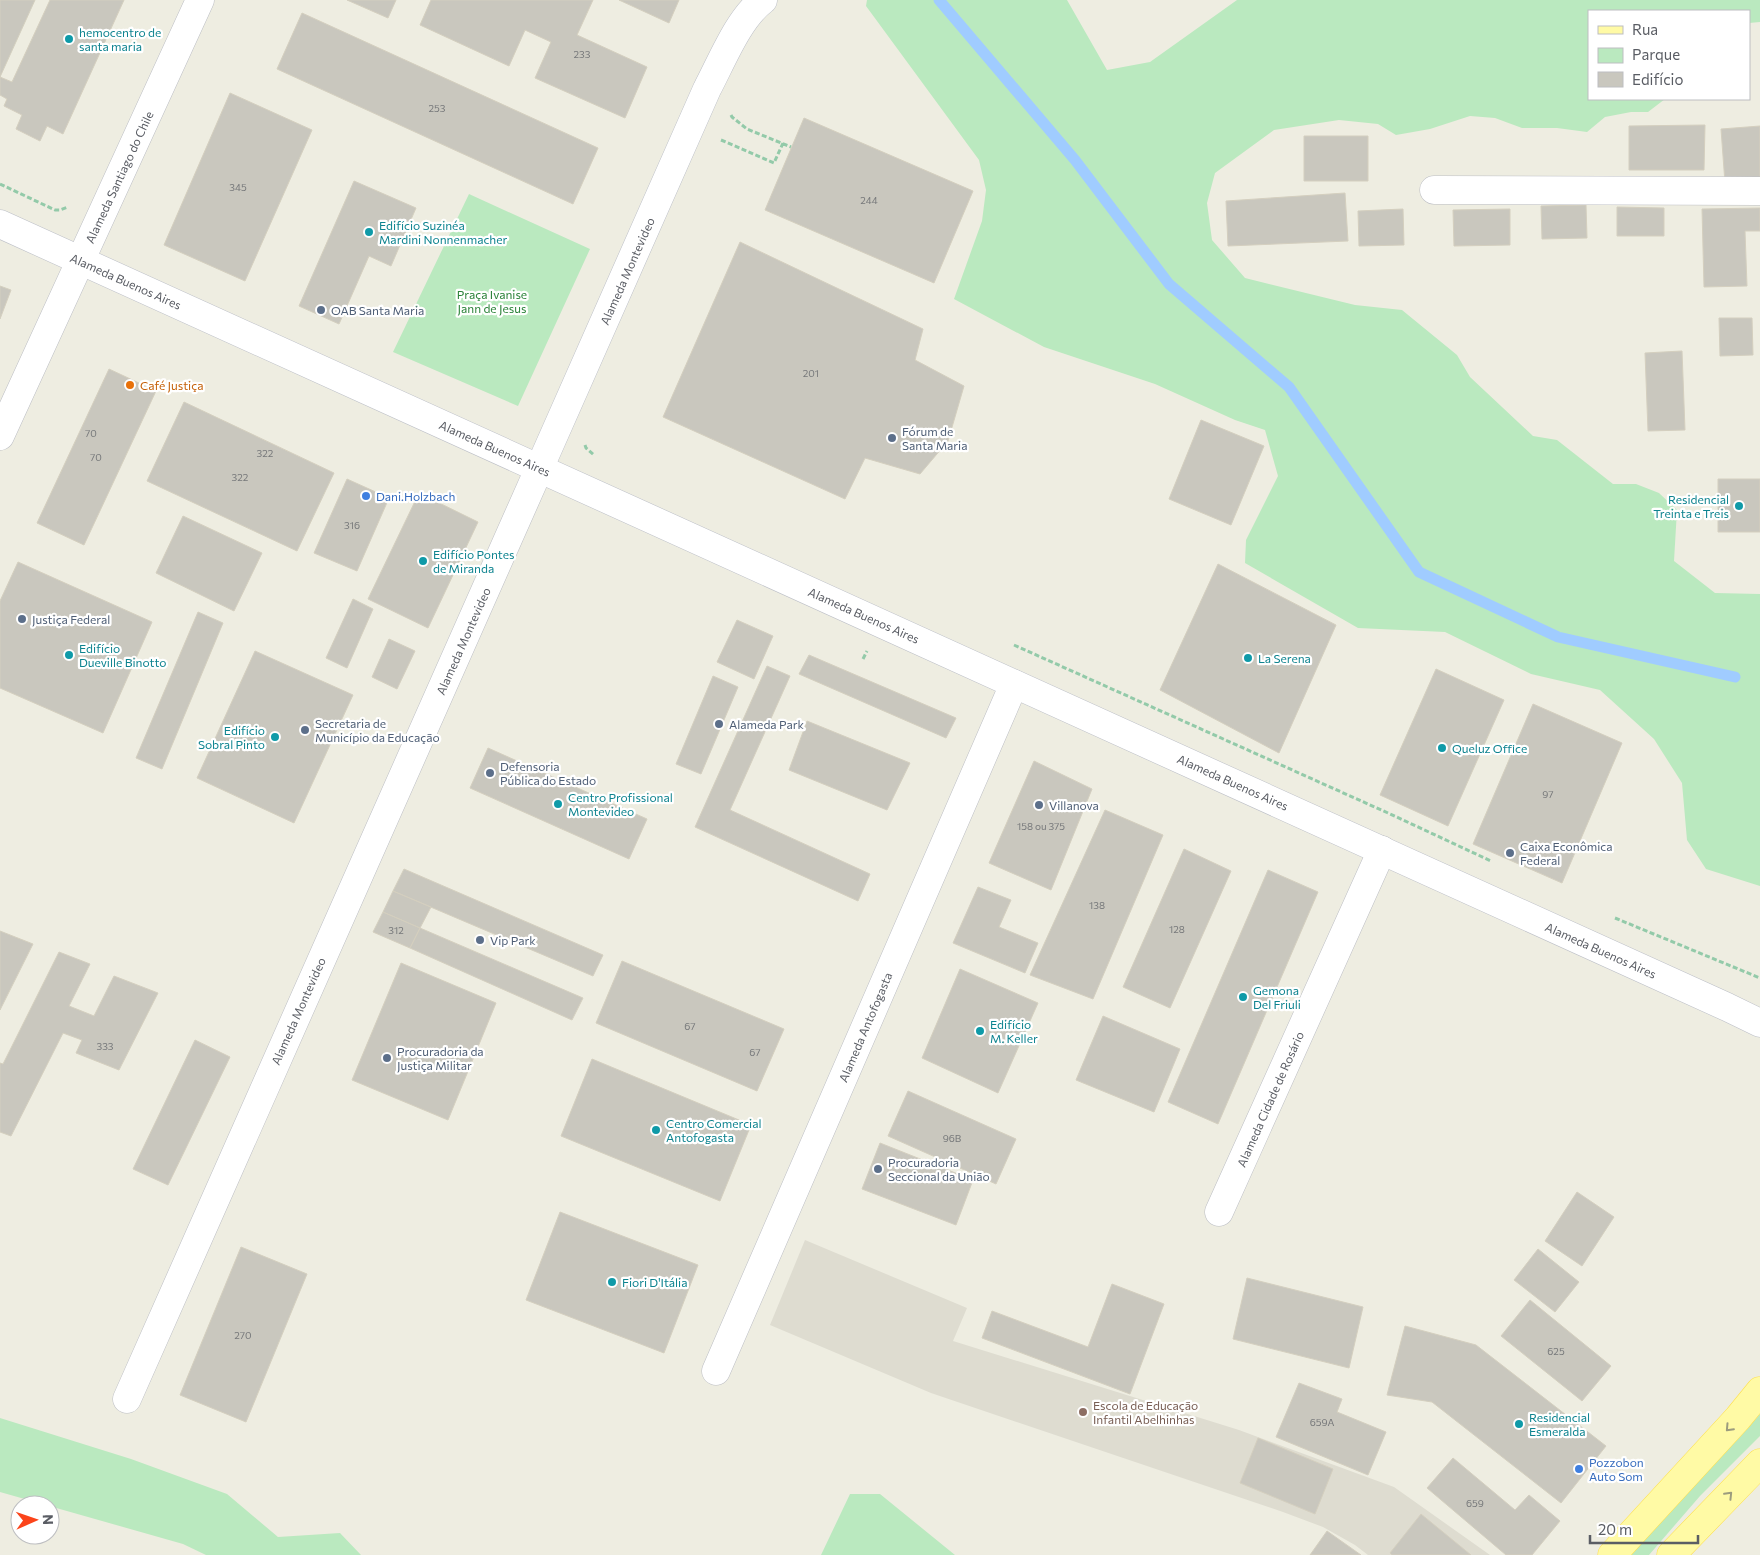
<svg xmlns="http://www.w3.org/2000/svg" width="1760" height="1555" font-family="Commissioner,sans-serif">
<rect width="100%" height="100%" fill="#eeede1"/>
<path fill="#dedcd0" d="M805 1240 967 1308 953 1341 1239 1430 1394 1487 1490 1555H1368L1355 1545 1323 1527 1283 1512 931 1393 770 1325Z"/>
<path fill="#bae9bf" d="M867 0H1067L1107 70 1150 62 1237 0H1760V22L1749 23V11H1589V99H1665L1648 112H1631L1605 117 1587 132 1557 128H1522L1495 118 1470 116 1430 129 1396 135 1378 124 1339 120 1274 130 1215 173 1207 203 1212 240 1245 278 1355 305 1402 310 1457 355 1470 377 1533 436 1557 440 1613 484H1636L1659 493 1677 510 1674 561 1715 593 1760 594V886L1706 869 1687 840 1682 783 1654 739 1600 690 1531 674 1445 632 1358 628 1245 563 1246 540 1278 476 1265 430 1235 420 1155 384 1044 347 954 299 982 221 986 190 979 160 866 6Z
M469 194 590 249 518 406 393 352Z
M1760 1414V1436L1700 1496 1649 1555H1631L1692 1485 1740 1437Z
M0 1418 131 1459 227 1494 278 1537 340 1533 361 1555H206L183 1544 0 1492Z
M850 1494H880L955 1555H821Z"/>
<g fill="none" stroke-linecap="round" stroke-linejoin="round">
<path stroke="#a0ccff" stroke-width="11" d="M939 0 1075 160 1169 284 1289 387 1419 572 1558 637 1735 677"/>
</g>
<path fill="#c9c7be" stroke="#d4cfbf" d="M0 0H35L0 77 12 82 50 0H124L63 134 47 126 40 141 16 129 22 115 4 106 7 99 0 95Z
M347 0H396L388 18Z
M431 0H593L577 35 647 67 625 118 535 78 551 42 525 30 509 66 420 25Z
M619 0H679L669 23Z
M302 13 598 148 573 204 277 69Z
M230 93 312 130 245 281 164 245Z
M804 118 973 191 934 283 765 210Z
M1705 125 1704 170H1629V126Z
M1760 126V180L1725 183 1721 129Z
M1304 136H1368V181H1304Z
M354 181 416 208 391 266 369 256 339 324 299 306Z
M1345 193 1348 241 1228 246 1226 201Z
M1586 205 1587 238 1542 239 1541 206Z
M1617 207 1664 208V236H1617Z
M1760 208V231H1745L1747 286 1704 287 1702 209Z
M1403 209 1404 245 1359 246 1358 211Z
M1510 209V245L1454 246 1453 210Z
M740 242 923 329 915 360 964 386 948 441 920 474 865 458 845 499 663 417Z
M0 286 11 290 0 319Z
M1719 318H1752L1753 355 1720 356Z
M1682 351 1685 430 1648 431 1645 353Z
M109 369 156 391 84 545 37 523Z
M184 402 334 473 297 551 147 481Z
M1201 420 1264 446 1231 525 1169 499Z
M347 479 389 498 357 571 314 553Z
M1718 479H1760V532H1718Z
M419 493 478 522 428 628 368 599Z
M183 516 262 553 234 611 156 573Z
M18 562 152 622 103 733 0 688V601Z
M1218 564 1336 625 1279 753 1160 690Z
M353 599 373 609 347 668 326 658Z
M198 612 223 623 162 769 136 758Z
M737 620 773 636 754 679 717 662Z
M389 639 415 651 397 689 372 677Z
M255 651 353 695 294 823 197 778Z
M809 655 956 718 946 738 799 674Z
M767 666 790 676 730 810 870 874 858 901 695 827Z
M1436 669 1504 700 1448 826 1380 795Z
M713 676 738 687 701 774 676 764Z
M1533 704 1622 743 1562 883 1473 844Z
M807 721 910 763 887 810 789 770Z
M488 748 647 819 629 859 470 788Z
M1034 761 1092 789 1051 890 989 863Z
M1105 810 1163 835 1093 999 1030 975Z
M1184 849 1231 871 1170 1008 1123 987Z
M404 869 603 955 593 976 393 891Z
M1268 870 1318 892 1218 1124 1168 1102Z
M978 887 1011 900 999 927 1038 943 1025 973 953 943Z
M393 891 431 907 420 928 383 912Z
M383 912 420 928 410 948 373 932Z
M420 928 583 998 572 1020 410 948Z
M0 931 33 944 0 1010Z
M59 952 90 964 69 1006 94 1016 114 976 158 993 119 1070 76 1053 82 1040 63 1033 11 1136 0 1132V1063L3 1064Z
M622 961 784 1029 757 1091 596 1023Z
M401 963 496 1003 448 1120 352 1080Z
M960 969 1038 1003 998 1093 922 1058Z
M1103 1016 1180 1049 1154 1112 1076 1080Z
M195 1040 230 1057 168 1185 133 1169Z
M592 1059 751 1125 720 1201 561 1136Z
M908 1091 1016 1139 996 1184 888 1136Z
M880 1143 973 1180 956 1225 862 1189Z
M1577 1192 1614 1217 1582 1266 1545 1241Z
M560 1212 698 1265 664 1353 526 1300Z
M241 1247 307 1274 246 1422 180 1395Z
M1538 1249 1579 1282 1555 1312 1514 1280Z
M1247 1278 1363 1307 1349 1368 1233 1339Z
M1112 1284 1164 1304 1130 1394 982 1338 992 1311 1088 1347Z
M1530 1300 1611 1366 1582 1401 1501 1336Z
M1405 1326 1476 1345 1606 1446 1561 1503 1432 1402 1387 1395Z
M1299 1383 1342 1399 1337 1412 1386 1432 1368 1475 1276 1437Z
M1258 1438 1333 1469 1315 1514 1240 1483Z
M1453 1458 1515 1510 1529 1495 1560 1521 1532 1555H1506L1427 1488Z
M1421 1514 1471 1555H1392L1390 1553Z
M1327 1531 1361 1555H1310Z"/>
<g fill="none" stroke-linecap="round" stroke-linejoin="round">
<defs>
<path id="street" d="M1434 190 1760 191
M0 436 200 0
M1219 1212 1382 850
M716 1371 1014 684
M127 1399 539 469"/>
<path id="secondary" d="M0 224 1727 1007 1760 1023
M539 469 707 89C722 61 738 19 763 0"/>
<path id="primary" d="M1612 1555 1738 1418 1760 1391
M1671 1555 1760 1463"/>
</defs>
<use href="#street" stroke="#bcbec4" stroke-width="29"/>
<use href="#secondary" stroke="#bcbfc7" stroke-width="29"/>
<use href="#primary" stroke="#ffdf49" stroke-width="29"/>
<path stroke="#93caa9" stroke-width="3" stroke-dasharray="5 2.5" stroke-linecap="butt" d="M731 115 732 117 747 129 791 147
M721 140 774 163 783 143
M0 184 55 210H60L68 207
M585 445 586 448 594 455
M1014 645 1388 813 1491 861
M863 659 867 651
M1615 918 1760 978"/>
<use href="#street" stroke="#fff" stroke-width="28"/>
<use href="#secondary" stroke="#fff" stroke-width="28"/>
<use href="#primary" stroke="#fffaa5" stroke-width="28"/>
</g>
<defs><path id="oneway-chevron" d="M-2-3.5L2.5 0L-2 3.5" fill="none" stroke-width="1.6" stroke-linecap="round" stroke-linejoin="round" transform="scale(1.25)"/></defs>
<g stroke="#9c9c7e">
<use href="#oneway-chevron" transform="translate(1729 1428) rotate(133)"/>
<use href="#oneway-chevron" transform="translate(1729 1495) rotate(-46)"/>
</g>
<g fill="#0f9aa8" stroke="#fff" stroke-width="2">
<circle cx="69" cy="39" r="5"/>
<circle cx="369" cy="232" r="5"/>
<circle cx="1739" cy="506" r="5"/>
<circle cx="423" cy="561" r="5"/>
<circle cx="69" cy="655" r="5"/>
<circle cx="1248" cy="658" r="5"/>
<circle cx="275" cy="737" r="5"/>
<circle cx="1442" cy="748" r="5"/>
<circle cx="558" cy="804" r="5"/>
<circle cx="1243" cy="997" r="5"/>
<circle cx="980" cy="1031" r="5"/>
<circle cx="656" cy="1130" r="5"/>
<circle cx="612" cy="1282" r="5"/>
<circle cx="1519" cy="1424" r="5"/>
</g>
<g fill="#5c6f8a" stroke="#fff" stroke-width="2">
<circle cx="321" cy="310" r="5"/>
<circle cx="892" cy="438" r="5"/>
<circle cx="22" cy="619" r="5"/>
<circle cx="719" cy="724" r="5"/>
<circle cx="305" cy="730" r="5"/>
<circle cx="490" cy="773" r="5"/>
<circle cx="1039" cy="805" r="5"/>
<circle cx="1510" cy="853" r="5"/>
<circle cx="480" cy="940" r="5"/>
<circle cx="387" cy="1058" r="5"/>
<circle cx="878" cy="1169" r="5"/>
</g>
<circle fill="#e8710a" stroke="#fff" stroke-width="2" cx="130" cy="385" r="5"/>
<g fill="#3f7fe0" stroke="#fff" stroke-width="2">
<circle cx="366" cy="496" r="5"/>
<circle cx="1579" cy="1469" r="5"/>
</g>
<circle fill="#8d6e63" stroke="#fff" stroke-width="2" cx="1083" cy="1412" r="5"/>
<g text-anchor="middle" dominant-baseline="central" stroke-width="4.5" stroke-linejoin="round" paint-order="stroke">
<g font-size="10" fill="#76787a">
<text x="582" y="54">233</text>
<text x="437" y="108">253</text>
<text x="238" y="187">345</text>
<text x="869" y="200">244</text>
<text x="811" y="373">201</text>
<text x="91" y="433">70</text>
<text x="265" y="453">322</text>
<text x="96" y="457">70</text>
<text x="240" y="477">322</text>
<text x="352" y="525">316</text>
<text x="1548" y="794">97</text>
<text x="1041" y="826">158 ou 375</text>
<text x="1097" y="905">138</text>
<text x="1177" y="929">128</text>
<text x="396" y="930">312</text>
<text x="690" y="1026">67</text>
<text x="105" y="1046">333</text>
<text x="755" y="1052">67</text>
<text x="952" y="1138">96B</text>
<text x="243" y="1335">270</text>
<text x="1556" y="1351">625</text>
<text x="1322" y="1422">659A</text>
<text x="1475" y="1503">659</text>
</g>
<g font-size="12" fill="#0d838f" stroke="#fff" text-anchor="start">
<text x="79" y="32">hemocentro de<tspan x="79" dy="14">santa maria</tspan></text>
<text x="379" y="225">Edifício Suzinéa<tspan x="379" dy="14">Mardini Nonnenmacher</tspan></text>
<text x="1729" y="499" text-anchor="end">Residencial<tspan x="1729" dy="14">Treinta e Treis</tspan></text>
<text x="433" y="554">Edifício Pontes<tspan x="433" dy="14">de Miranda</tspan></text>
<text x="79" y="648">Edifício<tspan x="79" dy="14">Dueville Binotto</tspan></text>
<text x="1258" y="658">La Serena</text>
<text x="265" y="730" text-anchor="end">Edifício<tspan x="265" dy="14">Sobral Pinto</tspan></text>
<text x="1452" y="748">Queluz Office</text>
<text x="568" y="797">Centro Profissional<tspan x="568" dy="14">Montevideo</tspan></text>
<text x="1253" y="990">Gemona<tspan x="1253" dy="14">Del Friuli</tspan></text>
<text x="990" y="1024">Edifício<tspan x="990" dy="14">M. Keller</tspan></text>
<text x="666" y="1123">Centro Comercial<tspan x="666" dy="14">Antofogasta</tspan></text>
<text x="622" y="1282">Fiori D'Itália</text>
<text x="1529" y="1417">Residencial<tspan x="1529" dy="14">Esmeralda</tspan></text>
</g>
<g font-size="12" fill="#5a5d64" stroke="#fff">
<text transform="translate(119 177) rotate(-65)">Alameda Santiago do Chile</text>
<text transform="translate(627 271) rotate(-66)">Alameda Montevideo</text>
<text transform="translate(126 281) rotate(24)">Alameda Buenos Aires</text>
<text transform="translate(495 448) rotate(24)">Alameda Buenos Aires</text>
<text transform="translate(864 615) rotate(24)">Alameda Buenos Aires</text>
<text transform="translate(463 641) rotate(-66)">Alameda Montevideo</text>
<text transform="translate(1233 782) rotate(24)">Alameda Buenos Aires</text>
<text transform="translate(1601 950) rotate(24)">Alameda Buenos Aires</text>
<text transform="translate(298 1011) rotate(-66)">Alameda Montevideo</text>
<text transform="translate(865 1027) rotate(-67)">Alameda Antofogasta</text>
<text transform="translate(1270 1099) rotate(-66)">Alameda Cidade de Rosário</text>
</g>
<g font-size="12" fill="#2a8238" stroke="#fff">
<text x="492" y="294">Praça Ivanise<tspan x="492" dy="14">Jann de Jesus</tspan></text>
</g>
<g font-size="12" fill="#4e5e75" stroke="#fff" text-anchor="start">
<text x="331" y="310">OAB Santa Maria</text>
<text x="902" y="431">Fórum de<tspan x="902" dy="14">Santa Maria</tspan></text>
<text x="32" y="619">Justiça Federal</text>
<text x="315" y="723">Secretaria de<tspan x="315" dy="14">Município da Educação</tspan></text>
<text x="729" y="724">Alameda Park</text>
<text x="500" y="766">Defensoria<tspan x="500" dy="14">Pública do Estado</tspan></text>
<text x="1049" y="805">Villanova</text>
<text x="1520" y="846">Caixa Econômica<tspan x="1520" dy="14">Federal</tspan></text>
<text x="490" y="940">Vip Park</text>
<text x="397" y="1051">Procuradoria da<tspan x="397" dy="14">Justiça Militar</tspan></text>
<text x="888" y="1162">Procuradoria<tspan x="888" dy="14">Seccional da União</tspan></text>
</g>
<g font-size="12" fill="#c56008" stroke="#fff" text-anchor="start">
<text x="140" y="385">Café Justiça</text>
</g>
<g font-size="12" fill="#366cbe" stroke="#fff" text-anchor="start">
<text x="376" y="496">Dani.Holzbach</text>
<text x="1589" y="1462">Pozzobon<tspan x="1589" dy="14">Auto Som</tspan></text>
</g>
<g font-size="12" fill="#785e54" stroke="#fff" text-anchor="start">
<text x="1093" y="1405">Escola de Educação<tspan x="1093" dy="14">Infantil Abelhinhas</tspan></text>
</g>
</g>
<rect x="1588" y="10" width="162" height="90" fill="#ffffff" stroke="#bdbec1"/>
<rect x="1598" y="26" width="25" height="8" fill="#fffaa5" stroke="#bdbec1"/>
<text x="1632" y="35" font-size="15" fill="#5a5d64">Rua</text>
<rect x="1598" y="48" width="25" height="15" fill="#bae9bf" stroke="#bdbec1"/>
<text x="1632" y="60" font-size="15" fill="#5a5d64">Parque</text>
<rect x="1598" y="72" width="25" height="15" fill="#c9c7be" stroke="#bdbec1"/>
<text x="1632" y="85" font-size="15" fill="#5a5d64">Edifício</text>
<g transform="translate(35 1520) rotate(88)"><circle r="24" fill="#ffffff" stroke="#bdbec1"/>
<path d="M0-4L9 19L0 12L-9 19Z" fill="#fb441a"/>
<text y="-8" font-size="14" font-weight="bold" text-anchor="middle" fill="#5a5d64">N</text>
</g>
<path d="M1590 1535v8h108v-8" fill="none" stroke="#5a5d64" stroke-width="2.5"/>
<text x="1598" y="1535" font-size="15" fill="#5a5d64" stroke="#ffffff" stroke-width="4" paint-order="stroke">20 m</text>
</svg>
